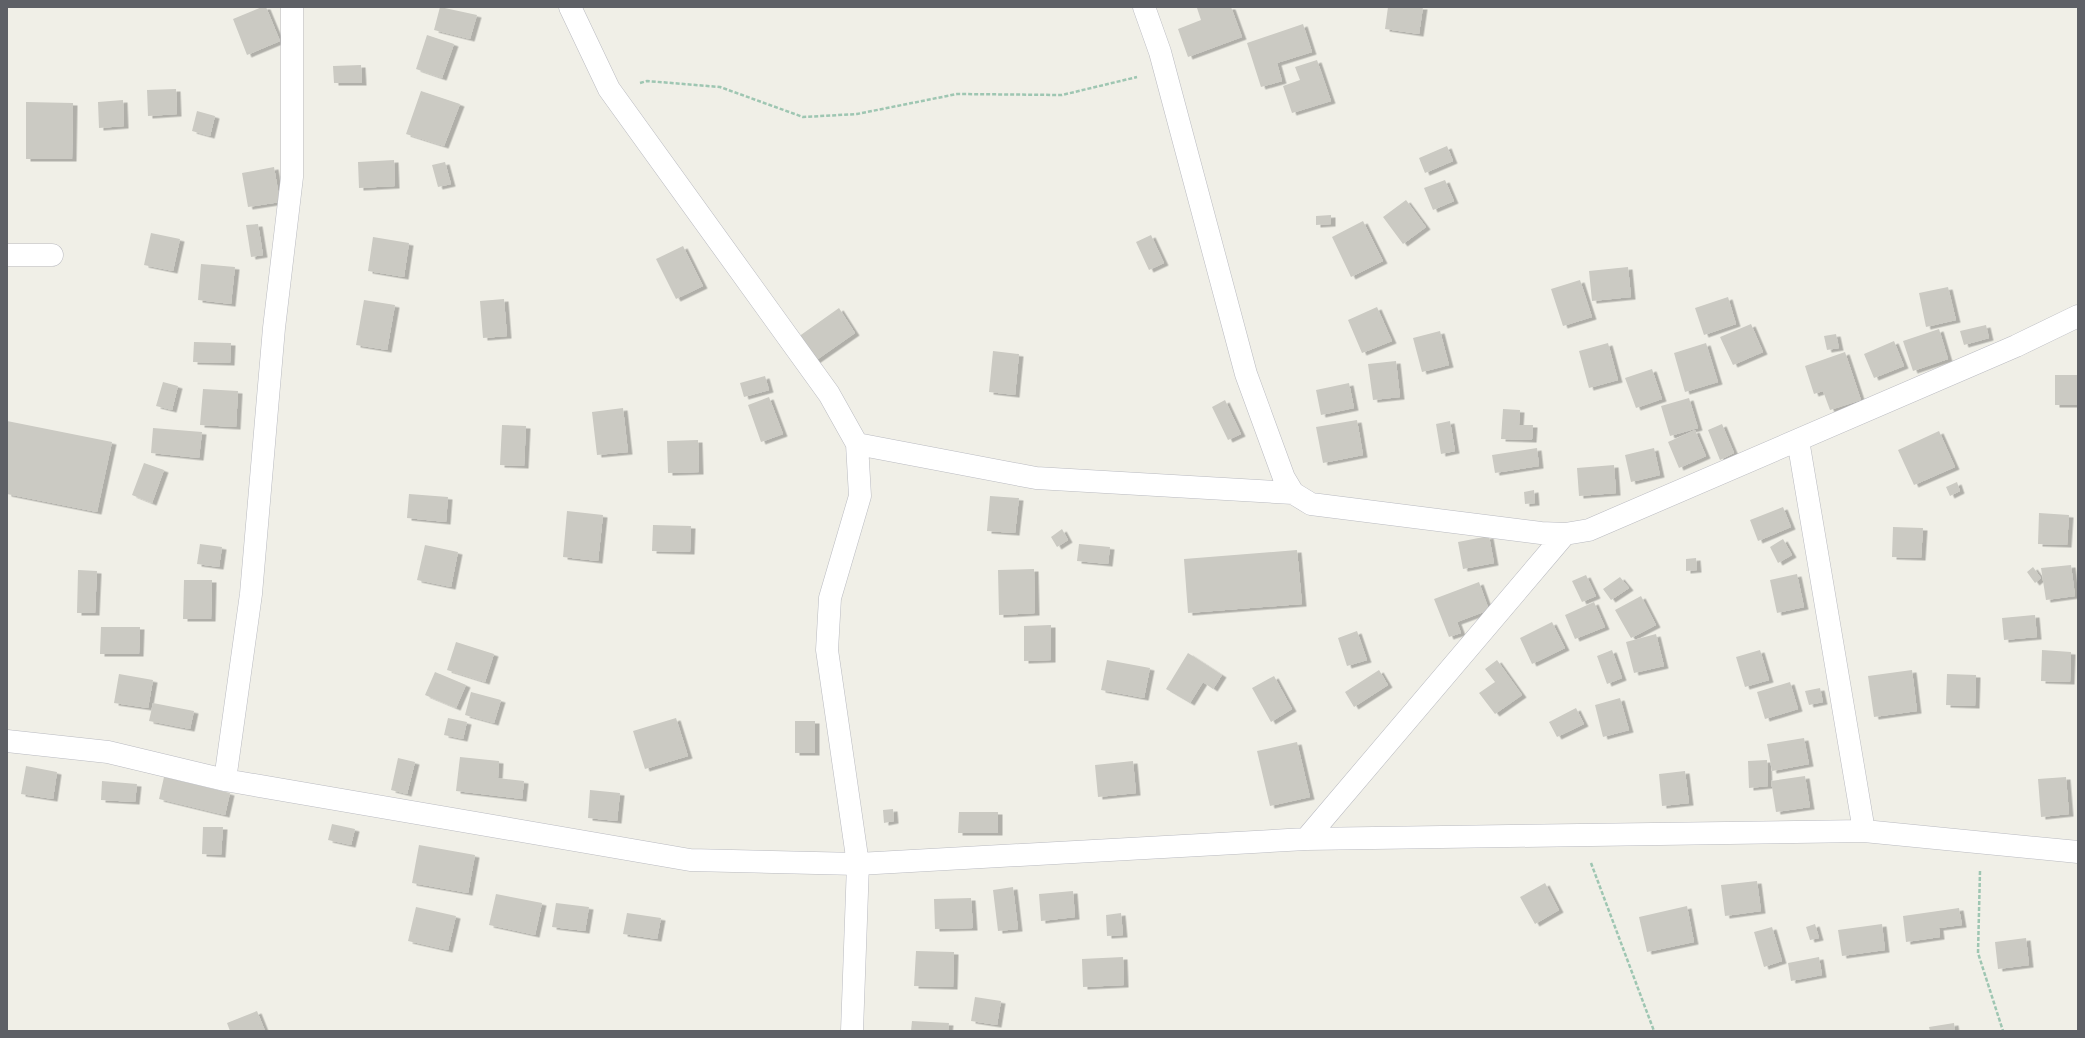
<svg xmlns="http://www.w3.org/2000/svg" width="2085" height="1038" font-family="Overpass,sans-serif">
<defs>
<filter id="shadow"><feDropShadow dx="4.5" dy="2.5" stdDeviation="0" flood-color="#0004"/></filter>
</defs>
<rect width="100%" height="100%" fill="#f0efe7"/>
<path fill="#cbcac3" filter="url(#shadow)" d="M262 7H266L280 41 247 55 233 19Z
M440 7 477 15 470 39 434 30Z
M1199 7H1231L1242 37 1188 57 1178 29 1201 20 1197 8Z
M1388 7H1423L1419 34 1385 29Z
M1303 24 1312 52 1277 63 1282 81 1261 87 1247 43Z
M427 35 454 44 442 78 416 69Z
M1317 60 1331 101 1292 113 1283 86 1300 80 1295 67Z
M361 65 362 83H334L333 66Z
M176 89 177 114 148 116 147 90Z
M421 91 460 104 444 146 406 134Z
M123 100 124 126 99 128 98 102Z
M26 102 73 103 72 159H26Z
M197 111 215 116 210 136 192 131Z
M1447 146 1453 161 1425 173 1419 158Z
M394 160 395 186 359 188 358 162Z
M445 162 451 184 438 187 432 165Z
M274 167 280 202 248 207 242 173Z
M1445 180 1454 201 1433 210 1424 188Z
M1406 200 1426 227 1403 244 1383 217Z
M1331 215V224L1316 225V216Z
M1363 221 1383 261 1351 277 1332 237Z
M258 224 263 255 251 257 246 225Z
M151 233 180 239 173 271 144 265Z
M1151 235 1164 263 1149 270 1136 242Z
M373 237 409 243 404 277 368 271Z
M683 246 703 286 676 299 656 259Z
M201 264 235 267 231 304 198 300Z
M1628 267 1631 297 1592 301 1589 271Z
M1580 280 1592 317 1563 326 1551 289Z
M1948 287 1956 320 1926 327 1919 293Z
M1728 297 1736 324 1704 335 1695 308Z
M504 299 507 336 483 338 480 301Z
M364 300 395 305 387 350 356 345Z
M1377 307 1392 341 1362 353 1348 320Z
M839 308 855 333 815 361 798 337Z
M1751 324 1763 352 1733 365 1720 337Z
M1986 325 1989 338 1964 345 1960 331Z
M1939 329 1948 359 1913 371 1903 341Z
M1440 331 1449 365 1422 372 1413 338Z
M1836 334 1839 348 1827 350 1824 336Z
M1894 341 1904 366 1874 378 1864 354Z
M194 342 231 343 230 363 193 362Z
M1608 343 1618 380 1589 388 1579 351Z
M1706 343 1718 382 1685 392 1674 353Z
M993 351 1019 354 1015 395 989 392Z
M1845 352 1861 400 1830 410 1823 391 1814 394 1805 366Z
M1396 361 1400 397 1373 400 1368 364Z
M1652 369 1662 399 1636 408 1625 378Z
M2055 375H2078V405H2055Z
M765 376 769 390 744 397 740 383Z
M163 382 178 386 172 410 156 406Z
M1349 383 1354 408 1321 415 1316 390Z
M203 389 238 391 236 427 200 425Z
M769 397 783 434 761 442 748 405Z
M1689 398 1698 428 1670 436 1661 406Z
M1225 400 1241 434 1228 440 1212 407Z
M623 408 628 452 597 455 592 412Z
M1503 409 1520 410 1519 425H1533L1532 440 1501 439Z
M1357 420 1363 455 1323 463 1316 427Z
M7 421 112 442 97 512 7 494Z
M1450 421 1455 451 1441 454 1436 424Z
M1722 424 1734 453 1720 460 1708 430Z
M502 425 526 426 524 466 500 465Z
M153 428 202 432 199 458 151 453Z
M1695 430 1706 456 1679 468 1668 442Z
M1939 431 1955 467 1914 485 1898 450Z
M698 440 699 472 668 473 667 441Z
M1537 448 1539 466 1495 473 1492 455Z
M1654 448 1660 475 1631 482 1625 455Z
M144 463 164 470 152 503 132 495Z
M1614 465 1616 493 1579 496 1577 468Z
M1957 482 1960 491 1950 496 1946 487Z
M1534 490 1535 503 1525 504 1524 492Z
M409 494 448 497 446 522 407 518Z
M990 496 1019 498 1015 533 987 531Z
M1783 507 1791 527 1758 541 1750 520Z
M567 511 603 515 598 561 563 557Z
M2039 513 2069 515 2067 545 2038 544Z
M653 525 691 526 690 552 652 551Z
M1893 527 1923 528 1921 558 1892 557Z
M1062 529 1068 540 1057 547 1051 537Z
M1489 536 1494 563 1463 569 1458 542Z
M1783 539 1792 555 1778 563 1770 547Z
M200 544 222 547 219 567 197 564Z
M1079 544 1110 547 1108 564 1077 561Z
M425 545 458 552 451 587 417 580Z
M1297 550 1302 604 1188 613 1184 559Z
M1696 558 1697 570 1686 571V559Z
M2071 565 2075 596 2046 600 2041 568Z
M2033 567 2041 578 2035 583 2027 572Z
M1034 569 1035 613 999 615 998 570Z
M78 570 97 571 95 613H77Z
M1797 574 1804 607 1777 613 1770 580Z
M1586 575 1596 596 1582 602 1572 581Z
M1620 577 1629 588 1611 600 1603 589Z
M184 580H212L211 619H183Z
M1479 582 1489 610 1457 622 1461 633 1449 637 1434 599Z
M1641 596 1656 625 1631 638 1615 610Z
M1594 602 1605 627 1575 639 1565 615Z
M2035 615 2037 637 2004 640 2002 618Z
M1552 622 1565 648 1532 664 1520 638Z
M1051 625V660L1024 661V626Z
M101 627H140L139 654H100Z
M1357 631 1367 660 1347 666 1338 638Z
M1656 634 1664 666 1634 673 1626 642Z
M456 642 494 654 485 682 447 670Z
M1612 650 1622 678 1607 684 1597 656Z
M1760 650 1769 680 1745 687 1736 657Z
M2042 650 2071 652 2070 682 2041 681Z
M1188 653 1222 675 1213 689 1203 682 1190 703 1166 689Z
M1107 660 1150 668 1144 698 1101 690Z
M1497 660 1522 695 1495 714 1479 693 1495 682 1485 669Z
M1379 670 1388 685 1354 707 1345 692Z
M1912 670 1917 711 1874 717 1868 676Z
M435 672 466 685 456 708 425 695Z
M119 674 153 680 148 708 114 703Z
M1947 674 1976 675 1975 706 1946 705Z
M1274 676 1292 709 1271 722 1252 688Z
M1790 682 1798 709 1765 719 1757 692Z
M1820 688 1823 702 1809 705 1805 691Z
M471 692 501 700 494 723 465 715Z
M1620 698 1629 730 1603 737 1595 705Z
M153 703 194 711 190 729 149 721Z
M1576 708 1584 724 1557 737 1549 722Z
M448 718 467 722 463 739 444 735Z
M676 718 688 756 645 769 633 731Z
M795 721H815V753H795Z
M1804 738 1809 764 1772 771 1767 744Z
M1297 742 1310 797 1270 806 1257 751Z
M460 757 499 761 498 778 524 781 522 799 456 791Z
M398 758 415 762 407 794 391 790Z
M1767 760 1768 786 1749 788 1748 761Z
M1133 761 1136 793 1098 797 1095 765Z
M26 766 57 772 53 799 21 794Z
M1685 771 1689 803 1662 806 1659 774Z
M1805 776 1810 807 1776 812 1771 781Z
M164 777 230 793 225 815 159 799Z
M2066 777 2069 814 2041 817 2038 779Z
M102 781 137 784 135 802 101 800Z
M590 790 620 793 617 821 588 818Z
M893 809 894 821 884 823 883 810Z
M959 812H998V833H958Z
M332 824 355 829 351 845 328 840Z
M203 827H223L221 855 202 854Z
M419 845 475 855 468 893 412 883Z
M1757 881 1761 911 1725 916 1721 885Z
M1545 883 1559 910 1535 924 1520 897Z
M1013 887 1018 929 998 931 993 890Z
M1073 891 1075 917 1041 921 1039 894Z
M496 894 542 903 535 935 489 925Z
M971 898 973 928 935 929 934 899Z
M556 903 589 907 585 931 552 927Z
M1687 906 1694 942 1647 952 1639 917Z
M416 907 456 916 448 950 408 941Z
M1959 908 1962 925 1939 928 1940 937 1906 942 1903 916Z
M627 913 661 918 657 939 623 934Z
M1121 913 1123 935 1107 936 1106 915Z
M1815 924 1819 938 1810 940 1806 927Z
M1882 924 1885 950 1842 956 1838 930Z
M1772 927 1782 961 1764 967 1754 932Z
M2026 938 2029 965 1998 969 1995 942Z
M916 951 954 952 953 987 914 986Z
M1123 957 1124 985 1083 987 1082 959Z
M1819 957 1822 975 1791 981 1788 963Z
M975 997 1001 1001 997 1025 971 1021Z
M257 1011 265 1031H230L227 1023Z
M912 1021 949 1023 948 1031H911Z
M1954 1023 1955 1031H1930L1929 1027Z"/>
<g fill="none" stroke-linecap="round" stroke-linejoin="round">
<defs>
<path id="minor" d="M570 7 609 89 829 394 857 444 860 496 830 598 827 650 858 864 852 1031
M1144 7 1160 52 1246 374 1284 478 1293 493 1311 504 1541 533 1565 534 1589 530 2016 346 2078 316
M7 255H52
M1798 440 1864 831
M857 444 1036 478 1293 493
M7 741 108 752 225 780 690 860 858 864 1306 839 1864 831 2078 852
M225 780 251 594 274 328 292 177V7
M1306 839 1565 534"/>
</defs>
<use href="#minor" stroke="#b9bac0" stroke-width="23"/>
<path stroke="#9ec6b2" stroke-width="2.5" stroke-dasharray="4 2" stroke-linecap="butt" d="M640 83 647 81 720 87 803 117 857 114 957 94 1062 95 1137 77
M1591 863 1654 1031
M1980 871 1978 953 2003 1031"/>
<use href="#minor" stroke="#fff" stroke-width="22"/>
</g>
<rect width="2085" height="1038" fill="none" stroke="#5e6066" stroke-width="16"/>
</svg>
